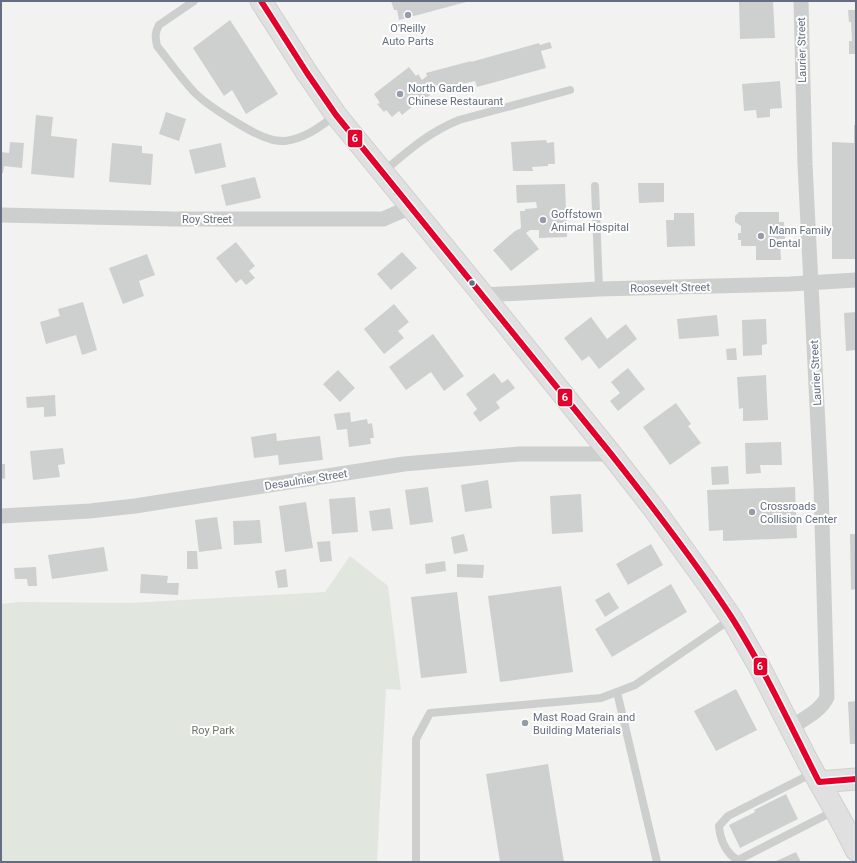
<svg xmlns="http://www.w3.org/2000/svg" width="857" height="863" font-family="Roboto,sans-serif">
<rect width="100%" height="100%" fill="#f2f3f1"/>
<path fill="#e1e6df" d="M350 556 388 586 401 690 386 689 377 862H1V604L20 602 129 603 325 592Z"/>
<path fill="#cecfcf" d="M391 1H470L399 20 397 10H394Z
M739 1H773L775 38 740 39Z
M848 10H856V54H849V41H852L851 22H849Z
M230 20 278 94 246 114 232 90 224 96 193 48Z
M550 42 552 48 541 51 546 68 477 87 475 81 432 91 429 94 430 95 424 100 425 101 419 106 417 103 402 115 399 111 392 117 386 110 384 112 377 104 380 103 374 94 409 67 416 76 418 74 422 80 427 76 426 73 471 61V62L539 43 540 45Z
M780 81 782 108 770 109V117L757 118 756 110 744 111 742 84Z
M166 112 186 119 179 141 159 134Z
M36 115 53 117 51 136 77 139 74 178 31 174Z
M854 125H856V259H832V142L854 143Z
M546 140 547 143 554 142 555 164H548V166L532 167 533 171H513L511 142Z
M10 142 24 143 22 168 4 166 3 173H1V152L9 153Z
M112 143 142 146V153L153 154 151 185 109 182Z
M221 143 226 167 195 174 189 150Z
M255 177 261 198 226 206 221 185Z
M638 183H664V202L639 203Z
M565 184 567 237 539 238V230H530L526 233 539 249 511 271 493 250 515 231 521 228 520 211H525V209L537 208 536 202 517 203 516 185Z
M739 212H779V222H784L785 241 780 242 781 260H756V246H741V240H738V233H741V226L735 222V216Z
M674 213H694L695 246 667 247 666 220H674Z
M236 242 255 266 249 271 255 278 246 285 241 279 236 283 216 258Z
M402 252 417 268 391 290 377 274Z
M147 254 155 275 139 281 144 296 123 304 109 268Z
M83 302 97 350 82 355 76 335 46 344 40 322 60 316 58 309Z
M394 304 409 322 398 331 404 338 384 354 364 329Z
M856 312V350L846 351 844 313Z
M717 315 719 336 679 339 677 319Z
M591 317 607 339 626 324 637 339 599 369 589 356 582 361 564 338Z
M766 319 767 344 762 345V355L743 356 742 320Z
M433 334 464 376 444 391 431 372 406 390 389 367Z
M736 348 737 360H727L726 349Z
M628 368 645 389 618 411 610 401 620 393 611 382Z
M338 370 355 388 340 402 323 384Z
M494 373 502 383 508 379 515 388 496 402 500 408 480 422 473 413 477 409 466 394Z
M766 375 768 420 743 421V408L739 409 737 377Z
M55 395 56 416 44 417V407L27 408 26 397Z
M676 403 691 424 688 426 701 443 670 465 643 427Z
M350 412 351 422 367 419 368 424 372 423 374 438H370L371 444 349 447 347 429 337 430 334 414Z
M276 433 277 441 320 436 323 460 279 465 278 455 254 458 251 437Z
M781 442 782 465H760L761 473 746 474 745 443Z
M63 448 65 464 58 465 60 477 33 480 30 451Z
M1 464H5V479L1 478Z
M728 466 729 484 712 485 711 467Z
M488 480 492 508 465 512 461 485Z
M428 487 433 522 410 525 405 490Z
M795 487 797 538 723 541V530L709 531 707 490Z
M581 494 583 532 552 534 550 496Z
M355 497 358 532 332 534 329 499Z
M306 502 313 548 285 552 279 506Z
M390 508 393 529 372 531 369 511Z
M217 517 222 549 199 552 195 520Z
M260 520 262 543 234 545 233 521Z
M464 534 468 551 454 554 451 537Z
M850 534H856V589L851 590Z
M330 541 332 561 320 562 317 542Z
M651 544 663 565 628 585 616 564Z
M104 547 108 571 52 579 48 555Z
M187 551H197L198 569H187Z
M445 561 446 571 426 574 425 564Z
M457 564 484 565 483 578 457 577Z
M36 567 37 586H28L27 579H15L14 568Z
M286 569 288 587 278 588 275 571Z
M141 574 168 576 167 583H179L178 595 140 593Z
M671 584 687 612 612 657 595 629Z
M561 586 573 672 500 682 488 596Z
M457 592 467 673 421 678 411 597Z
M609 592 619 608 605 617 595 600Z
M736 689 757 730 716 751 694 711Z
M856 701V744H850L848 702Z
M548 764 564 862H500L486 774Z
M786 794 798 819 740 848 729 825 755 812 754 810Z
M796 852 801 862H774Z"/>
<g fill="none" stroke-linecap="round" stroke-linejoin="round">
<defs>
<path id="secondary" d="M261 1 307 73 336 115 483 295 611 454 654 509 708 584 732 619 760 668 808 762 844 826 856 850
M819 782 856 779"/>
</defs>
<use href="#secondary" stroke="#cfd0d0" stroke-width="23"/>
<path stroke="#cdcece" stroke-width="8" d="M194 1 159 25C155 32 155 37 157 46 169 61 181 78 195 93 208 106 252 134 270 139 275 141 280 141 285 141 305 139 321 126 336 115
M383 172C408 151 429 132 459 120L570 90
M595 186 599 289
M617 692 657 862
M813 773 728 816 719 826C720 839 726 854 738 860L834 811
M416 862V739L430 713 601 698 635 685 731 619"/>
<path stroke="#cdcece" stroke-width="15" d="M1 215 175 219H383L411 207
M483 295 599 289 790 284 856 280
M1 516 90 511 135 506 404 464 519 454H611
M790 728C803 719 821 711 827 697L821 486 805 164 801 1"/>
<use href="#secondary" stroke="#e0e0e1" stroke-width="21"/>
<defs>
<path id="bus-1" d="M261 1 307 73 336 115 611 454C653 507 695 561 732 618 765 670 791 727 819 782L856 779"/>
</defs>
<use href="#bus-1" stroke="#fff" stroke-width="9"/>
<use href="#bus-1" stroke="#e4002b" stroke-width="6"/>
</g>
<g fill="#969da8" stroke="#fff" stroke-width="1.5">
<circle cx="408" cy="15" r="4"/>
<circle cx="400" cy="94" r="4"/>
<circle cx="543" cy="220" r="4"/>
<circle cx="761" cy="236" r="4"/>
<circle cx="752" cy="512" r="4"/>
<circle cx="525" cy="723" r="4"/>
</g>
<circle fill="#646e80" stroke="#fff" stroke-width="1.5" cx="472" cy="283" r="3.5"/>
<g text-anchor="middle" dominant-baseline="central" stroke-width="4" stroke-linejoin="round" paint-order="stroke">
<g font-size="11" fill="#646e80" stroke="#fff" text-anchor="start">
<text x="408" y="28" text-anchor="middle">O'Reilly<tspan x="408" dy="13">Auto Parts</tspan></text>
<text x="408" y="88">North Garden<tspan x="408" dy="13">Chinese Restaurant</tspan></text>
<text x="551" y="214">Goffstown<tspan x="551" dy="13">Animal Hospital</tspan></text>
<text x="769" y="230">Mann Family<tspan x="769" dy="13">Dental</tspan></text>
<text x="760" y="506">Crossroads<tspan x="760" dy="13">Collision Center</tspan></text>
<text x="533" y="717">Mast Road Grain and<tspan x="533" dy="13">Building Materials</tspan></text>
</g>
<g font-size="11" fill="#646e80" stroke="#fff">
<text transform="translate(802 50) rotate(-91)">Laurier Street</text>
<text x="207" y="219">Roy Street</text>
<text transform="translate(670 288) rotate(-1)">Roosevelt Street</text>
<text transform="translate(816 373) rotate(-93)">Laurier Street</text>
<text transform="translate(306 480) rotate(-9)">Desaulnier Street</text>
</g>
<g font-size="11" fill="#637862" stroke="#fff">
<text x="213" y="730">Roy Park</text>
</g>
</g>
<g stroke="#fff" stroke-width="1.5">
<rect x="347" y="129" width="16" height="19" rx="4" fill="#e4002b"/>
<rect x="557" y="388" width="16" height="19" rx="4" fill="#e4002b"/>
<rect x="753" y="657" width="15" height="19" rx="4" fill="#e4002b"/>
</g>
<g font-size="11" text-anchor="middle" font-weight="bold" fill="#fff">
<text x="355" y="142">6</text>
<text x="565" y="401">6</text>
<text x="760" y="670">6</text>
</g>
<rect width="857" height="863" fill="none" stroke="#646e80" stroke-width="4"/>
</svg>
